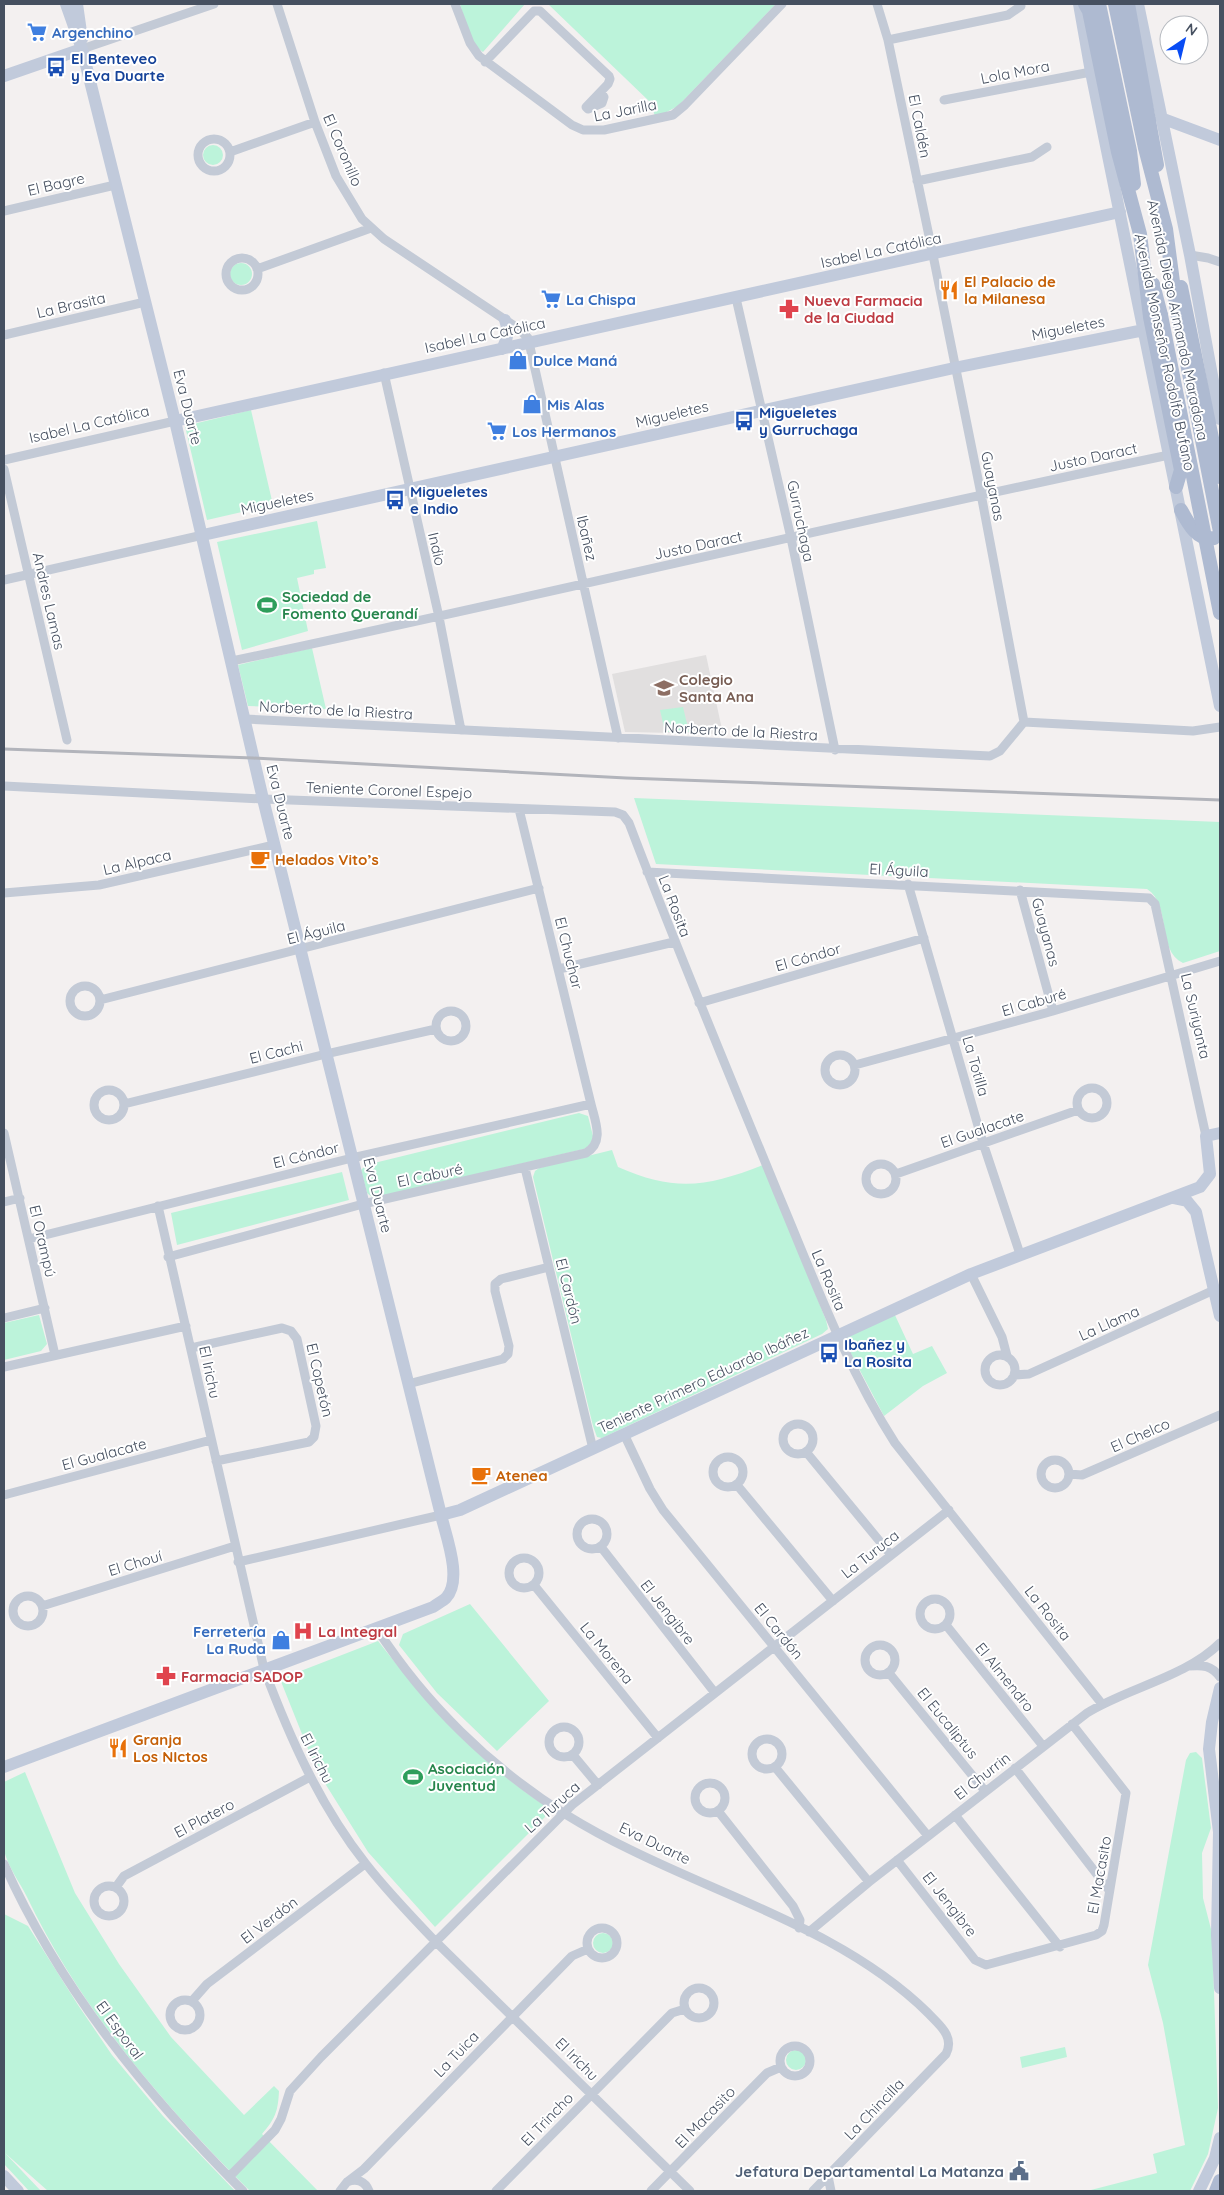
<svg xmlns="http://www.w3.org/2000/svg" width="1224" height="2195" font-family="Quicksand,sans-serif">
<rect width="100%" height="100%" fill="#f3f0f0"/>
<path fill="#e1dfdf" d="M706 655 723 734 625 732 612 674Z"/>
<path fill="#bcf3da" d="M460 4H525L483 52C469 42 465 20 460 4Z
M548 4H776L678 106 661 115 655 116 650 102Z
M203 155a10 10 0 1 1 20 0a10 10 0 1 1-20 0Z
M230 274a11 11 0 1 1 22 0a11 11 0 1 1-22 0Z
M251 410 273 505 207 520 185 426Z
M317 521 326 568 314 570V574L297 578 308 631 242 650 217 542Z
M312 648 326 709 248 706 238 665Z
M683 707 689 732H665L660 710Z
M634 798 1220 822V951L1183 963C1156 950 1172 905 1147 889L656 864Z
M579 1113 588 1116 593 1136 591 1144 584 1149 373 1198 367 1193 361 1170 366 1165Z
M612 1150 618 1167C675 1192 707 1187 763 1165L826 1320 828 1329 822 1334 602 1438 597 1437 593 1426 533 1177 535 1171 539 1168Z
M342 1172 349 1200 177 1245 171 1213Z
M894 1313 913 1354 932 1346 947 1373 923 1386 884 1416 846 1344 848 1335Z
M39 1315 47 1344 41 1351 4 1360V1323Z
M470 1604 549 1701 497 1751 437 1693 399 1645 403 1634Z
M378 1641C427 1703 477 1761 544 1805L545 1817 435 1927 368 1852 316 1769 280 1679Z
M1196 1752 1202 1758 1211 1828 1202 1853 1203 1898 1212 1933 1218 2108 1208 2154 1190 2191H1087L1157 2173 1153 2154 1185 2145 1163 2023 1148 1965 1186 1760 1190 1753Z
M25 1772 75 1893 119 1964 171 2037 244 2115 274 2086 279 2091C278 2112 275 2119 262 2134L318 2191H250C163 2105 80 2008 27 1897 20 1883 7 1865 4 1850 0 1830 4 1802 4 1782Z
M4 1914 28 1926 78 2005 112 2055 163 2116 235 2191H48L5 2153 41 2191H29L4 2164Z
M593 1943a10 10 0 1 1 20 0a10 10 0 1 1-20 0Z
M1065 2047 1067 2057 1022 2068 1020 2057Z
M786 2060a10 10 0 1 1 20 0a10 10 0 1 1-20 0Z"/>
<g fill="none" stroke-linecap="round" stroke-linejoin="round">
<path stroke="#c3cad6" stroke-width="9" d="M277 4 315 122 336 176 362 219 384 239 519 329 528 338 618 738
M455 4 470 43 479 56 572 125 583 130H604L673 115 685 105 782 4
M877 4 888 40 933 255 981 494 1024 722
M888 40 1008 15 1021 6
M82 49 214 4
M485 62 534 11H540L609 76 610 79 608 84 586 107 588 109 602 103 604 97 601 92
M944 100 1091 72
M198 155a16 16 0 1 1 32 0a16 16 0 1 1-32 0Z
M230 152 315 122
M917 181 1032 157 1047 147
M4 211 115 185
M1190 255 1208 258 1220 262
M226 274a16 16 0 1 1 32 0a16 16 0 1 1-32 0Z
M257 269 371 228
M736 298 791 538 835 750
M4 335 145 302
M384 373 439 617 461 730
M4 460 175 421
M4 469 67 740
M4 580 203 535
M232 661C545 595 856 520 1169 455
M245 719 990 756 1000 751 1024 722 1193 731 1220 727
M4 786 263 799 615 812 623 815 629 823C676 947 727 1069 777 1191 813 1276 845 1365 895 1443L1102 1704
M647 872 1149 898 1155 904 1206 1136
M908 884 983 1143 1020 1254
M1020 890 1053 1011
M4 893 99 885 274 845
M559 969 674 942
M70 1001a15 15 0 1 1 30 0a15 15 0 1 1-30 0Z
M100 1000 539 888
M699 1003 924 938
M436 1026a15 15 0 1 1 30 0a15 15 0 1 1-30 0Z
M825 1070a15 15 0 1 1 30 0a15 15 0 1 1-30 0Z
M855 1065 1053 1011 1220 961
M1077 1103a15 15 0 1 1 30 0a15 15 0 1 1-30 0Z
M94 1105a15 15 0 1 1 30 0a15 15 0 1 1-30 0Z
M124 1104 326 1054 436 1029
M4 1133 55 1355
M866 1179a15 15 0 1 1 30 0a15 15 0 1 1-30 0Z
M525 1168 593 1449
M896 1174 1078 1110
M4 1202 20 1198
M158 1206 264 1669C290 1738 320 1806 366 1864 387 1891 411 1916 435 1941L690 2191
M29 1239 352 1158 591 1104
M168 1257 363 1204 586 1153C605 1142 595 1121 591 1104L519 809
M971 1274 1002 1337 1007 1356
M4 1318 45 1308
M191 1348 282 1328 291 1331 297 1339 316 1426 314 1437 309 1442 216 1461
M985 1370a15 15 0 1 1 30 0a15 15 0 1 1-30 0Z
M4 1367 186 1326
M1014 1375 1029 1374 1214 1290
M408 1384 503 1359 508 1354 509 1346 495 1291V1284L501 1279 549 1267
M783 1439a15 15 0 1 1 30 0a15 15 0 1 1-30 0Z
M624 1434 650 1489 663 1510 928 1836
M807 1453 891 1555
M713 1472a15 15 0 1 1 30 0a15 15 0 1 1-30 0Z
M1041 1474a14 14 0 1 1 28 0a14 14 0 1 1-28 0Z
M1069 1474 1082 1475 1220 1415
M737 1485 833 1601
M4 1495 211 1440
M577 1534a15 15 0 1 1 30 0a15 15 0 1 1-30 0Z
M601 1547 715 1693
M509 1573a15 15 0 1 1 30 0a15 15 0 1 1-30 0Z
M238 1562 441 1515
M534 1585 658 1738
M13 1611a15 15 0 1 1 30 0a15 15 0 1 1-30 0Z
M920 1614a15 15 0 1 1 30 0a15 15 0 1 1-30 0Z
M42 1606 235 1546
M946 1625 1043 1746
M377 1629C425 1703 490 1767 565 1814 586 1827 608 1839 631 1850 730 1899 848 1934 928 2013 939 2025 955 2036 946 2054L813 2191
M865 1660a15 15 0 1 1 30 0a15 15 0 1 1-30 0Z
M1189 1666C1203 1665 1211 1665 1220 1677
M889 1673 985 1791
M549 1742a15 15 0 1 1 30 0a15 15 0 1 1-30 0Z
M752 1754a15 15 0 1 1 30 0a15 15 0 1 1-30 0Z
M573 1755 598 1785
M775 1767 869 1882
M1015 1768 1109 1890
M695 1798a15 15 0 1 1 30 0a15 15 0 1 1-30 0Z
M718 1811 793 1906 800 1920 799 1928
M955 1815 1060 1947
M897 1860 975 1960 986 1965 1096 1935 1102 1931 1104 1925 1126 1793 1072 1724
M4 1864C60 1989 147 2095 243 2191
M94 1901a15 15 0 1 1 30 0a15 15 0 1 1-30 0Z
M116 1887 124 1876 310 1777
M587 1943a15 15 0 1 1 30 0a15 15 0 1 1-30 0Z
M809 1932 869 1882 1087 1713C1127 1688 1186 1677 1220 1643
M684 2003a15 15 0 1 1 30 0a15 15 0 1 1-30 0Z
M170 2015a15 15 0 1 1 30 0a15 15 0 1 1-30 0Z
M192 2001 207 1984 365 1864
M780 2061a15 15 0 1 1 30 0a15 15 0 1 1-30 0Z
M828 2176 831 2191
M229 2177 275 2130 281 2119 290 2091 321 2057 572 1805 949 1510
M347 2182 364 2169 572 1956 588 1949
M340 2191 347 2182C357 2178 365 2181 369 2191
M496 2191 672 2013 685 2009
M651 2191 767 2073 781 2067"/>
<path stroke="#c1cadb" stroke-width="12" d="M77 4 82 39
M1079 4 1091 72 1220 706
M1138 4 1190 255 1220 419
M4 76 82 49
M1161 118 1220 140
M502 349C508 338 509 331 505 320
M175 421 1120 212
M203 535 954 368 1144 330
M1173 1198 1187 1201 1196 1212 1220 1316
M441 1515 460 1510 971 1274 1200 1187 1210 1174 1206 1136 1220 1133
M1220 1688 1212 1722 1209 1749 1219 1832 1217 1935 1220 1988
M4 1767 433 1607C437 1604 443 1601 446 1598 463 1580 446 1536 441 1515L263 799 175 421 82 49 66 4
M4 2176 18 2191
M1199 2191 1215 2158 1220 2138"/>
<path stroke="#aebad1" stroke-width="14" d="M1085 4 1089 11 1118 152 1140 234 1150 317 1181 470 1176 487
M1099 4 1130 151 1134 184
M1115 4 1145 148 1166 229 1177 312 1220 532
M1128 4 1157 165
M1153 284 1161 315
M1181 287 1220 477
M1181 510C1188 523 1197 541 1214 538
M1216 2191 1220 2181"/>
<path stroke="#b2b4bb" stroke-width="3" d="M4 749 253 758 626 778 1220 800"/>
<path stroke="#aebad1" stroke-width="14" d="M1161 315 1220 613"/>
</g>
<defs>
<symbol id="supermarket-bare" viewBox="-9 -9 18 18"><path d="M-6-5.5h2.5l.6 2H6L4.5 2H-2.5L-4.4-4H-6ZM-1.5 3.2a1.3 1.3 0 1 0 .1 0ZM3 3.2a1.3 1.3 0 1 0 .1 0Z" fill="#3f7fe0" stroke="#fff" stroke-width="2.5" paint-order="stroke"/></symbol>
<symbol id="bus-bare" viewBox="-9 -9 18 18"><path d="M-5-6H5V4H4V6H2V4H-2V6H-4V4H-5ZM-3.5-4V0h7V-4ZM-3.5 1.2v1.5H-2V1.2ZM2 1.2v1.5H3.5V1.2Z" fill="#1a4fb4" stroke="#fff" stroke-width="2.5" paint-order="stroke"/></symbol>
<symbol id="restaurant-bare" viewBox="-9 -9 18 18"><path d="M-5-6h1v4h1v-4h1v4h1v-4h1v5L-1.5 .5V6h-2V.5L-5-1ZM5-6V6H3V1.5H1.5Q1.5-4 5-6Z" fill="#e8710a" stroke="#fff" stroke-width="2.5" paint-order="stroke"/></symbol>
<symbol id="pharmacy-bare" viewBox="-9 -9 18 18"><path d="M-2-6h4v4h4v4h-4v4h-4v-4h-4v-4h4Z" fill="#e0444e" stroke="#fff" stroke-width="2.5" paint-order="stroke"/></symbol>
<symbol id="shop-bare" viewBox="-9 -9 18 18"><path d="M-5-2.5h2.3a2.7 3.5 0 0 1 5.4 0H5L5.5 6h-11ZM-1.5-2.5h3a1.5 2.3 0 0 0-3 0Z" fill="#3f7fe0" stroke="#fff" stroke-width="2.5" paint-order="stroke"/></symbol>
<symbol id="stadium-bare" viewBox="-9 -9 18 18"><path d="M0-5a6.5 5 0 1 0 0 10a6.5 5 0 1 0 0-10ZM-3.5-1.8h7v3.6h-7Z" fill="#2e9e5b" stroke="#fff" stroke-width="2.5" paint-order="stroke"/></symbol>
<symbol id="school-bare" viewBox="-9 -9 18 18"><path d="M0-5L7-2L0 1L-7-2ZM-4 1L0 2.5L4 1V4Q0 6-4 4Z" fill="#8d6e63" stroke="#fff" stroke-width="2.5" paint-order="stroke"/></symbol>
<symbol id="cafe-bare" viewBox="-9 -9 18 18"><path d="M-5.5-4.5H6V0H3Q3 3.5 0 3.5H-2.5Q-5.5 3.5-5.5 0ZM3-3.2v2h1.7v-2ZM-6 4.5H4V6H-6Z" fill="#e8710a" stroke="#fff" stroke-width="2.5" paint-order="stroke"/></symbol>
<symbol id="hospital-bare" viewBox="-9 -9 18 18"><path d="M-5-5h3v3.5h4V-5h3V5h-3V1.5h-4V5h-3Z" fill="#e0444e" stroke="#fff" stroke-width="2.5" paint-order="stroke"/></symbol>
<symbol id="civic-bare" viewBox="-9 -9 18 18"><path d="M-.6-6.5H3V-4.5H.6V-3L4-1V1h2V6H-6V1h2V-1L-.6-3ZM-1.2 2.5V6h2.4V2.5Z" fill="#5c6f8a" stroke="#fff" stroke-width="2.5" paint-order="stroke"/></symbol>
</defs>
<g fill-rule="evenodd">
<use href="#supermarket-bare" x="23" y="18" width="28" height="28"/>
<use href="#bus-bare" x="42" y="53" width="28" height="28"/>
<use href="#restaurant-bare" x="935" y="276" width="28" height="28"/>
<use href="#supermarket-bare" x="537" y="285" width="28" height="28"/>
<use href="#pharmacy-bare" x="775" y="295" width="28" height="28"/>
<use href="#shop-bare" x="504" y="346" width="28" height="28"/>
<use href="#shop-bare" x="518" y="390" width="28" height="28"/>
<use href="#bus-bare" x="730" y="407" width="28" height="28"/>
<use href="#supermarket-bare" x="483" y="417" width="28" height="28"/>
<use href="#bus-bare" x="381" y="486" width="28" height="28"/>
<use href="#stadium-bare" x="253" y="591" width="28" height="28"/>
<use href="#school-bare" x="650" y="674" width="28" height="28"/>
<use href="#cafe-bare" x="246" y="845" width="28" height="28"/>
<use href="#bus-bare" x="815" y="1339" width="28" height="28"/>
<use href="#cafe-bare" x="467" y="1461" width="28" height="28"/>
<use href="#hospital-bare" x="289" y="1617" width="28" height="28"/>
<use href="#shop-bare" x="267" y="1626" width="28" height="28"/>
<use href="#pharmacy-bare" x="152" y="1662" width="28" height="28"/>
<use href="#restaurant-bare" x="104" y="1734" width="28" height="28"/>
<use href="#stadium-bare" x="399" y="1763" width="28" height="28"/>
<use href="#civic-bare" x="1005" y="2157" width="28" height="28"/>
</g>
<g text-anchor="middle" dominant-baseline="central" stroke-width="4" stroke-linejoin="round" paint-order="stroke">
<g font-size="15" font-weight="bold" fill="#366cbe" stroke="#fff" text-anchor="start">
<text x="52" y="32">Argenchino</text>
<text x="566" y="299">La Chispa</text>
<text x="533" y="360">Dulce Maná</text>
<text x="547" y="404">Mis Alas</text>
<text x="512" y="431">Los Hermanos</text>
<text x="266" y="1631" text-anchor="end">Ferretería<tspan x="266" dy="17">La Ruda</tspan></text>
</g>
<g font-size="15" font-weight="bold" fill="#164399" stroke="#fff" text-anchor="start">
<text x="71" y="58">El Benteveo<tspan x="71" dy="17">y Eva Duarte</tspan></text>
<text x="759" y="412">Migueletes<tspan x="759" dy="17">y Gurruchaga</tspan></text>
<text x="410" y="491">Migueletes<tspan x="410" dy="17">e Indio</tspan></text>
<text x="844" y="1344">Ibañez y<tspan x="844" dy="17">La Rosita</tspan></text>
</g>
<g font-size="15" fill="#465060" stroke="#fff">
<text transform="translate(1015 72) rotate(-11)">Lola Mora</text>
<text transform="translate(625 110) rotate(-11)">La Jarilla</text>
<text transform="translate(920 126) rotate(79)">El Caldén</text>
<text transform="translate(343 150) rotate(67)">El Coronillo</text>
<text transform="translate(56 184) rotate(-13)">El Bagre</text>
<text transform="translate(881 250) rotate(-12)">Isabel La Católica</text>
<text transform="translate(71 305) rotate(-13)">La Brasita</text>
<text transform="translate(1178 320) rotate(78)">Avenida Diego Armando Maradona</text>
<text transform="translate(1068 328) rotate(-11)">Migueletes</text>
<text transform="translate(485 335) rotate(-12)">Isabel La Católica</text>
<text transform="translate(1165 352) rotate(78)">Avenida Monseñor Rodolfo Bufano</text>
<text transform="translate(188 407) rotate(76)">Eva Duarte</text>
<text transform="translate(672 414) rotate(-13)">Migueletes</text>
<text transform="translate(89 424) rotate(-13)">Isabel La Católica</text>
<text transform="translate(1093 457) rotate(-12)">Justo Daract</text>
<text transform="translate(993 486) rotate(79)">Guayanas</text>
<text transform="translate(277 502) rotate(-12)">Migueletes</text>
<text transform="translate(801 521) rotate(78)">Gurruchaga</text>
<text transform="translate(587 538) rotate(77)">Ibañez</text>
<text transform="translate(698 545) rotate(-12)">Justo Daract</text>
<text transform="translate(437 549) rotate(77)">Indio</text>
<text transform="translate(49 601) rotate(77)">Andres Lamas</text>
<text transform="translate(336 710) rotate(3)">Norberto de la Riestra</text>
<text transform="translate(741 731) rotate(3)">Norberto de la Riestra</text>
<text transform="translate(389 790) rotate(2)">Teniente Coronel Espejo</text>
<text transform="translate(281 802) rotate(76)">Eva Duarte</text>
<text transform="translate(137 862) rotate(-13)">La Alpaca</text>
<text transform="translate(899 870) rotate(3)">El Águila</text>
<text transform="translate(675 906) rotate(69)">La Rosita</text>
<text transform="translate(316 932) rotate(-14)">El Águila</text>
<text transform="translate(1046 932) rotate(75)">Guayanas</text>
<text transform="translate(569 953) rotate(76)">El Chuchar</text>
<text transform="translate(808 957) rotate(-16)">El Cóndor</text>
<text transform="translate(1034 1002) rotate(-16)">El Caburé</text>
<text transform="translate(1196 1016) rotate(77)">La Suriyanta</text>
<text transform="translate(276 1052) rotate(-14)">El Cachi</text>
<text transform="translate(976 1066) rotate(74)">La Totilla</text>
<text transform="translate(982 1129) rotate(-19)">El Gualacate</text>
<text transform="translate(306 1155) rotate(-14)">El Cóndor</text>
<text transform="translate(430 1175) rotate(-12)">El Caburé</text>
<text transform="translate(378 1195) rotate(76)">Eva Duarte</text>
<text transform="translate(43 1241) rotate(77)">El Orampú</text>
<text transform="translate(829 1280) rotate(67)">La Rosita</text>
<text transform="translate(569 1291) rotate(76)">El Cardón</text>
<text transform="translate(1109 1323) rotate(-24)">La Llama</text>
<text transform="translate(210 1372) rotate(78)">El Irichu</text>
<text transform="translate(320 1380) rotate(77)">El Copetón</text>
<text transform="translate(703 1380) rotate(-25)">Teniente Primero Eduardo Ibáñez</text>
<text transform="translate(1140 1435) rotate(-24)">El Chelco</text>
<text transform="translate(104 1454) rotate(-15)">El Gualacate</text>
<text transform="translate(870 1554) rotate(-38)">La Turuca</text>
<text transform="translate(135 1563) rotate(-17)">El Chouí</text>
<text transform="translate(668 1612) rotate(52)">El Jengibre</text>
<text transform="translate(1048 1613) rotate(52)">La Rosita</text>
<text transform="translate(779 1631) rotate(51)">El Cardón</text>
<text transform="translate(607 1653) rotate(51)">La Morena</text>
<text transform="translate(1005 1677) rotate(51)">El Almendro</text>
<text transform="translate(948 1723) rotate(51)">El Eucaliptus</text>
<text transform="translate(317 1758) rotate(63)">El Irichu</text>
<text transform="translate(982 1776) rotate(-38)">El Churrin</text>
<text transform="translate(552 1807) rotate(-42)">La Turuca</text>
<text transform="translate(204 1818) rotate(-28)">El Platero</text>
<text transform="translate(655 1843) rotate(26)">Eva Duarte</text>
<text transform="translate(1099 1875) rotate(-80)">El Macasito</text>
<text transform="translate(950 1904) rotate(52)">El Jengibre</text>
<text transform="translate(269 1920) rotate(-37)">El Verdón</text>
<text transform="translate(120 2030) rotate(54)">El Esporal</text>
<text transform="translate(456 2054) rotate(-46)">La Tuica</text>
<text transform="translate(577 2059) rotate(45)">El Irichu</text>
<text transform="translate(874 2109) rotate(-46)">La Chincilla</text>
<text transform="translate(705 2117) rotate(-46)">El Macasito</text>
<text transform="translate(547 2119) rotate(-46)">El Trincho</text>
</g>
<g font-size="15" font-weight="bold" fill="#c56008" stroke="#fff" text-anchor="start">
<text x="964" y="281">El Palacio de<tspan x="964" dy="17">la Milanesa</tspan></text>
<text x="275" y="859">Helados Vito’s</text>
<text x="496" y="1475">Atenea</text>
<text x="133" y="1739">Granja<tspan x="133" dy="17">Los NIctos</tspan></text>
</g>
<g font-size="15" font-weight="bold" fill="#be3a42" stroke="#fff" text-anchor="start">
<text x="804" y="300">Nueva Farmacia<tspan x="804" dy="17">de la Ciudad</tspan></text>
<text x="318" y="1631">La Integral</text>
<text x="181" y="1676">Farmacia SADOP</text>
</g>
<g font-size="15" font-weight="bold" fill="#27864d" stroke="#fff" text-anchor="start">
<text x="282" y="596">Sociedad de<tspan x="282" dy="17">Fomento Querandí</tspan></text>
<text x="428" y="1768">Asociación<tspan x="428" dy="17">Juventud</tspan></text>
</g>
<g font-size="15" font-weight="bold" fill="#785e54" stroke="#fff" text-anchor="start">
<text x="679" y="679">Colegio<tspan x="679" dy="17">Santa Ana</tspan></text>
</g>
<g font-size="15" font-weight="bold" fill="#4e5e75" stroke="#fff" text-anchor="end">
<text x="1004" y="2171">Jefatura Departamental La Matanza</text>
</g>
</g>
<rect width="1224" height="2195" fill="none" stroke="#465060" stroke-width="10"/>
<g transform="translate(1184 40) rotate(35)"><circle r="24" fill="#ffffff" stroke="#b5b9bf"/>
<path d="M0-4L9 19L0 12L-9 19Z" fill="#094cf4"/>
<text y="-8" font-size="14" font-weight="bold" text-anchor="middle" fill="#465060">N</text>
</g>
</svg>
